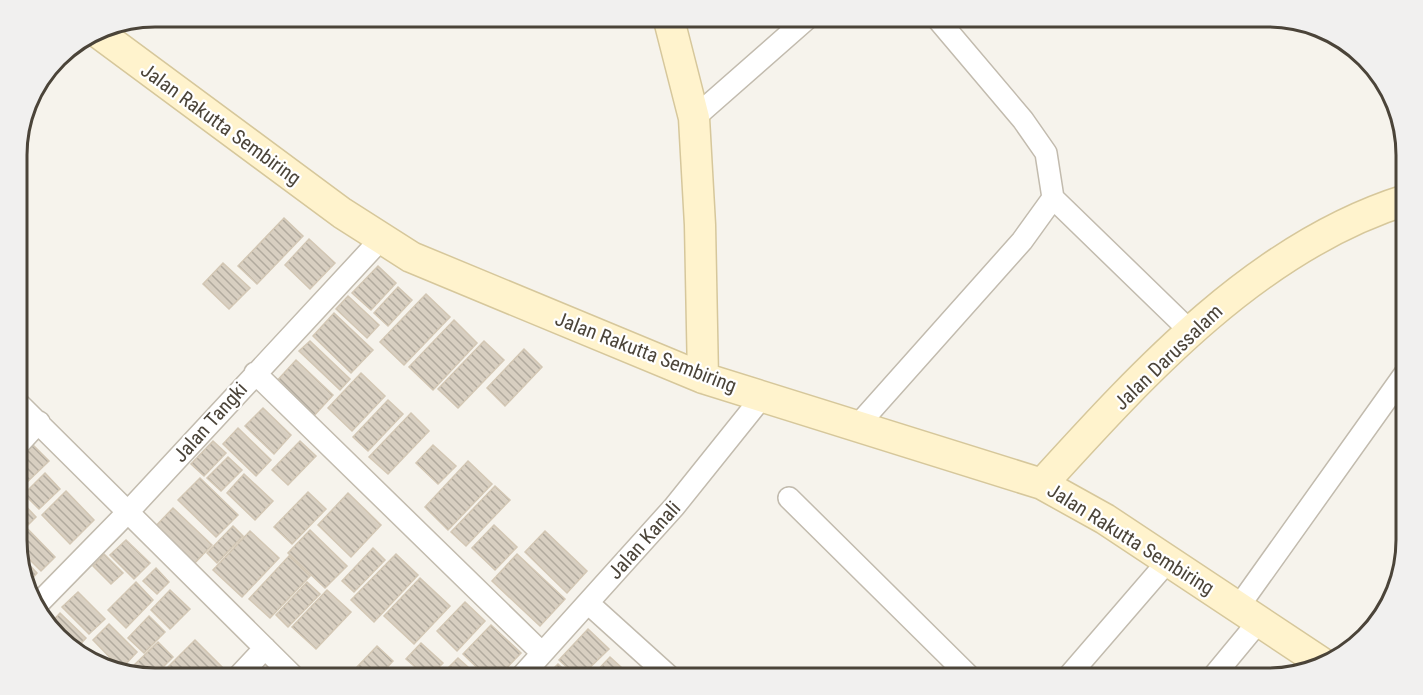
<svg xmlns="http://www.w3.org/2000/svg" width="1423" height="695" font-family="'Roboto Condensed',sans-serif">
<defs>
<pattern id="building-back-hatch" width="6" height="6" patternUnits="userSpaceOnUse" patternTransform="scale(1.5)"><rect width="6" height="6" fill="#d8cfc1"/><path d="M-1 5l2 2M0 0l6 6M5-1l2 2" fill="none" stroke="#b1aa9e"/></pattern>
</defs>
<rect width="100%" height="100%" fill="#f6f3ec"/>
<path fill="url(#building-back-hatch)" stroke="#d3c7b4" stroke-width="1.5" d="M284 218 303 236 257 284 238 266Z
M309 239 335 263 310 289 285 265Z
M223 263 250 288 229 309 203 284Z
M378 266 396 283 371 310 352 293Z
M398 287 412 300 388 326 374 313Z
M426 294 450 317 404 365 380 342Z
M348 296 379 325 367 338 336 309Z
M334 313 373 350 351 373 313 336Z
M454 320 477 343 433 390 409 367Z
M310 341 350 379 340 390 299 351Z
M484 341 504 360 458 408 438 389Z
M524 349 542 367 505 406 487 388Z
M296 360 333 395 311 419 274 384Z
M361 373 385 396 352 431 328 408Z
M388 400 403 414 368 451 353 437Z
M263 408 291 435 274 454 245 426Z
M411 413 429 431 388 474 369 457Z
M238 428 271 460 256 476 223 444Z
M213 441 226 453 204 476 191 464Z
M300 441 316 456 288 485 272 470Z
M31 443 49 461 23 486 18 480V457Z
M433 445 456 466 438 484 416 463Z
M228 457 242 470 221 491 207 478Z
M468 461 492 484 448 530 425 507Z
M45 473 60 489 39 509 24 494Z
M244 474 273 501 255 520 227 493Z
M200 478 238 515 216 537 178 500Z
M495 486 510 500 466 546 451 532Z
M66 491 94 520 70 544 42 515Z
M308 492 326 509 292 544 274 527Z
M348 493 381 525 351 557 318 525Z
M18 498 36 517 28 525 18 515Z
M173 508 212 545 191 567 152 530Z
M18 519 55 557 41 571 18 548Z
M494 525 517 547 495 570 472 548Z
M233 526 243 536 217 563 207 553Z
M310 530 347 566 325 588 288 553Z
M250 531 279 558 242 597 213 570Z
M545 531 587 571 567 593 525 552Z
M126 540 150 563 134 579 110 555Z
M373 548 385 560 354 592 342 581Z
M18 553 37 573 28 583 18 558Z
M104 554 123 573 111 584 93 566Z
M396 554 418 575 374 622 351 600Z
M517 554 565 599 540 626 492 581Z
M289 556 310 576 270 618 249 599Z
M156 568 169 582 157 594 143 581Z
M420 578 450 606 414 644 384 616Z
M136 582 153 600 126 628 108 610Z
M307 582 320 594 288 627 276 615Z
M170 590 190 609 170 629 151 610Z
M327 590 351 612 316 649 292 627Z
M78 592 105 619 89 634 62 607Z
M465 602 485 621 457 651 437 631Z
M60 613 86 638 76 649 48 626Z
M149 616 165 632 144 653 128 638Z
M109 624 137 652 121 669 93 640Z
M491 625 521 653 497 678H488L463 654Z
M588 629 609 649 579 678 559 660Z
M195 640 231 676 228 678H157Z
M158 642 173 657 152 678 133 673 129 670Z
M421 643 443 663 428 678 406 659Z
M377 646 393 661 377 678H368L357 667Z
M610 657 633 678H590Z
M458 658 480 678H438Z
M558 664 573 678H544Z
M260 668 272 678H250Z
M400 669 410 678H391Z"/>
<g fill="none" stroke-linecap="round" stroke-linejoin="round">
<defs>
<path id="street" d="M694 118 810 16
M1053 198 1190 331
M255 373 542 653
M17 402 295 678
M858 425 1022 241 1053 198 1046 153 1023 120 935 16
M17 446 39 422
M789 498 971 678
M588 603 671 678
M37 605 127 513 382 238
M1239 606 1406 372
M237 678 265 648
M520 678 674 507 763 396
M1067 678 1168 561
M1212 678 1260 620"/>
<path id="secondary" d="M668 16 694 118 700 225 703 378
M96 31 342 213 411 257 703 378 1042 484 1105 519 1322 663
M1042 484C1143 373 1258 246 1406 200"/>
</defs>
<use href="#street" stroke="#c2bbae" stroke-width="24"/>
<use href="#secondary" stroke="#d6c79b" stroke-width="33"/>
<use href="#street" stroke="#fff" stroke-width="21"/>
<use href="#secondary" stroke="#fff3cd" stroke-width="30"/>
</g>
<g text-anchor="middle" dominant-baseline="central" stroke-width="4.5" stroke-linejoin="round" paint-order="stroke">
<g font-size="20" fill="#4b4439" stroke="#fff">
<text transform="translate(221 124) rotate(36)">Jalan Rakutta Sembiring</text>
<text transform="translate(646 352) rotate(21)">Jalan Rakutta Sembiring</text>
<text transform="translate(1168 357) rotate(-44)">Jalan Darussalam</text>
<text transform="translate(210 422) rotate(-48)">Jalan Tangki</text>
<text transform="translate(1131 539) rotate(32)">Jalan Rakutta Sembiring</text>
<text transform="translate(644 540) rotate(-48)">Jalan Kanali</text>
</g>
</g>
<path d="M0 0H1423V695H0ZM155 27H1268A128 128 0 0 1 1396 155V540A128 128 0 0 1 1268 668H155A128 128 0 0 1 27 540V155A128 128 0 0 1 155 27Z" fill="#f1f0ef" fill-rule="evenodd"/>
<path fill="none" stroke="#4b4439" stroke-width="3" d="M155 27H1268A128 128 0 0 1 1396 155V540A128 128 0 0 1 1268 668H155A128 128 0 0 1 27 540V155A128 128 0 0 1 155 27Z"/>
</svg>
